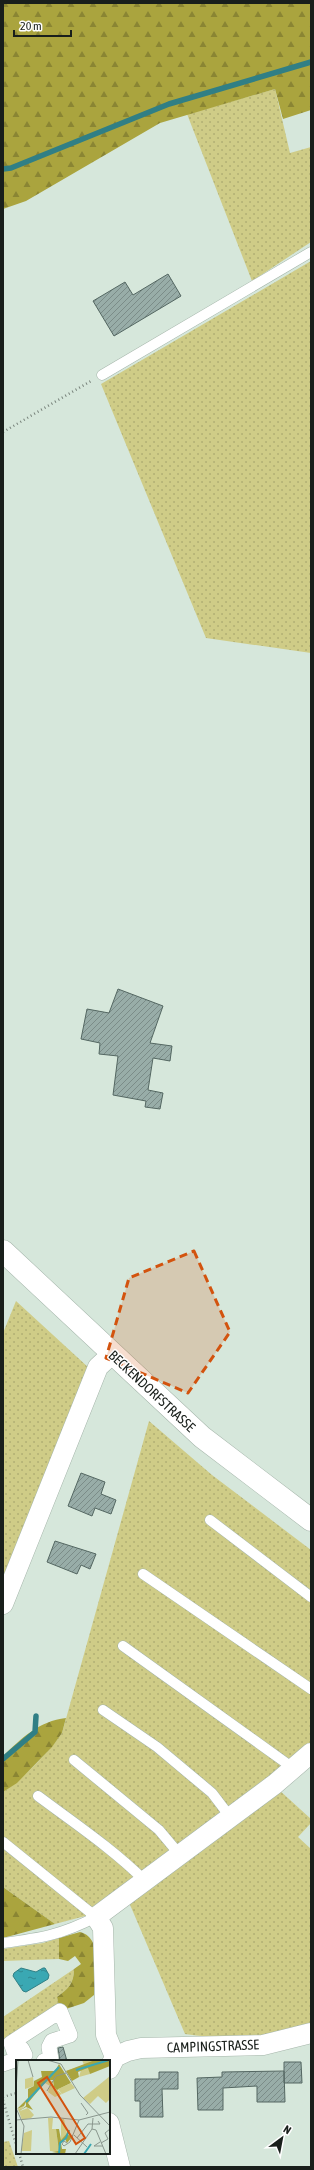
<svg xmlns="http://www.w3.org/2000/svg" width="314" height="2170" font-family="'Asap Condensed',sans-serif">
<defs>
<pattern id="grass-dots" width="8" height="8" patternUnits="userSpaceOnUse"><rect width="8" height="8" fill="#cfcc87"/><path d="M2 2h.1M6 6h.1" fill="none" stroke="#b1af74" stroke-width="1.8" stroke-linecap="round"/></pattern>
<pattern id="forest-firs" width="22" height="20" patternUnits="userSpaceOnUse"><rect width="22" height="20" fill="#aaa43e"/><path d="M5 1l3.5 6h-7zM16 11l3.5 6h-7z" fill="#8a8533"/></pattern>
<pattern id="water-ripples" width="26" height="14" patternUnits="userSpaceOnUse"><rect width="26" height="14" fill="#3aa8b3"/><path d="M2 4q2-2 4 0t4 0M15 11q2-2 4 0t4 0" fill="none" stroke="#308891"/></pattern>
<pattern id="building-hatch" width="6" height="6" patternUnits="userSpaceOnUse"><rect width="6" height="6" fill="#98ada8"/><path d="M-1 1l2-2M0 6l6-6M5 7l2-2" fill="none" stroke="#7b8c88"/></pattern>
</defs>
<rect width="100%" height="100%" fill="#d6e7db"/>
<path fill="url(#grass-dots)" d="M275 89 290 153 311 147V242L252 281 187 114Z
M311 261V653L206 638 101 384Z
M16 1301 89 1368 3 1587V1333Z
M149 1421 212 1475 311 1550V1748L89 1915 55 1924 3 1887V1792C23 1779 49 1752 62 1733Z
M278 1789 311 1819V1823L298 1837 311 1849V2023C271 2039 227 2040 185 2034L128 1900Z
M59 1938V1959L3 1961V1949L43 1943Z
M74 1969C74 1984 68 1989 57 1997L60 2009 3 2046V2017Z
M9 2141 18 2167H3V2142Z"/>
<path fill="url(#forest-firs)" d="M3 3H311V110L283 119 275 89 160 123 26 201 3 209Z
M66 1718 62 1733 52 1747 17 1783 3 1792V1756C22 1738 39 1721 66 1718Z
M3 1887 55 1924 3 1938Z
M80 1932C104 1938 95 1976 94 1995L84 2003 60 2011 57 1997C68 1989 74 1984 74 1969L81 1964 75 1956 68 1961 59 1959V1938Z"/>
<path fill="url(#water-ripples)" stroke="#307f85" d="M21 1968 36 1972 43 1968H45L49 1975 48 1979 26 1992 23 1991 13 1976 14 1973Z"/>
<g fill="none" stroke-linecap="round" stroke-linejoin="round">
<path stroke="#307f85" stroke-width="5.5" d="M3 169 11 168 169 104 311 62
M3 1759 35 1732 36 1716"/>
</g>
<path fill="url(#building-hatch)" stroke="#546762" d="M168 274 181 296 114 336 93 301 125 282 133 295Z
M118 989 163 1006 150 1043 172 1046 170 1061 153 1058 148 1090 163 1093 160 1109 145 1107 146 1101 113 1095 118 1056 99 1054 100 1043 81 1039 87 1009 109 1013Z
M81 1473 105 1482 101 1494 116 1500 111 1514 95 1508 92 1516 68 1506Z
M55 1541 96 1554 90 1569 81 1565 77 1574 47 1562Z
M63 2047 67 2061H60L58 2048Z
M284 2062H301L302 2083H284Z
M284 2071 285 2102H257V2086L223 2088V2110H198L197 2078 222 2077V2072Z
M159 2072H178V2089H162L163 2117H140V2101H135V2079H159Z"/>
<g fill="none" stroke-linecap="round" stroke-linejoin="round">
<defs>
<path id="service" d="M102 375 311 252
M210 1520 311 1597
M143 1574 311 1689
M123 1646 293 1768
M103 1710 157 1747 212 1793 231 1818
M74 1760 159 1830 180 1855
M38 1796C74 1823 113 1849 145 1881
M3 1842 96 1917C61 1935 41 1938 3 1943"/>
<path id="pedestrian" d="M3 2064 24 2057 25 2055 22 2049 14 2051 11 2043 60 2011 70 2035 52 2041 49 2047 51 2059 44 2061"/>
<path id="minor" d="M3 1604 98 1367 112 1354
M115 2057 106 2035 103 1928 96 1917 275 1784 311 1753
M109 2069 115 2057 128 2051 141 2048 263 2045 311 2033
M109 2123 120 2167"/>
<path id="tertiary" d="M3 1251 202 1437 311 1520"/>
</defs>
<use href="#service" stroke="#a6b6ab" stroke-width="11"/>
<use href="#pedestrian" stroke="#a6b6ab" stroke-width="16"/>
<use href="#minor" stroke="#a6b6ab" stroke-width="21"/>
<use href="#tertiary" stroke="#a6b6ab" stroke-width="23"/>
<path stroke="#78837b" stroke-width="2.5" stroke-dasharray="1 3" stroke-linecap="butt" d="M3 432 91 381
M3 2097 17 2093
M3 2100 17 2148
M19 2153 23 2167"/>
<use href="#service" stroke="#fff" stroke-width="10"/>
<use href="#pedestrian" stroke="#fff" stroke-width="15"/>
<use href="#minor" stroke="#fff" stroke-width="20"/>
<use href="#tertiary" stroke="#fff" stroke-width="22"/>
</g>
<path fill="#d3530e" fill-opacity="0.2" stroke="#d3530e" stroke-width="3" stroke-dasharray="8 5" stroke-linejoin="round" d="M194 1251 230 1332 188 1393 106 1358 129 1278Z"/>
<g text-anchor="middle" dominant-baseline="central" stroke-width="3" stroke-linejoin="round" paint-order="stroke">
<g font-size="14" fill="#191f1b" stroke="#fff">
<text transform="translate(152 1391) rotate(43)">BECKENDORFSTRASSE</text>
<text transform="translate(213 2046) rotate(-2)">CAMPINGSTRASSE</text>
</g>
</g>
<g transform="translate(16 2060)">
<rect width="94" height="94" fill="#d6e7db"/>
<path d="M66 0H94L73 8 74 14 63 17 65 10 50 11 68 5ZM94 16V39L90 43 82 36 74 44 67 38ZM17 17 18 26 9 29V19ZM31 20 37 21 38 27 46 34 39 37 32 32 34 26 29 23ZM8 46 4 51 12 48 18 55 15 58 6 60 2 49ZM32 58H37L36 69H40L43 92 34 91ZM45 59H48L51 74 45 80ZM16 70 15 91H5L8 73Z" fill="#cfcc87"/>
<path d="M79 0H94V6L74 14 72 8 69 9 62 12 63 17 56 21 50 11ZM43 4 55 23 41 30 38 27 37 20H31L12 43 17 50 10 47 3 51 10 46V42L8 46 1 49 12 38V29L18 26V21L26 17 25 11H39ZM40 69H43L45 80 54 70 52 75 57 76 51 83 49 79 45 83 46 89H50L49 94 36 92 43 91Z" fill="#aaa43e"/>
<path d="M55 23 59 28 46 34 42 29Z" fill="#cfcc87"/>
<path fill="none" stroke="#3aa8b3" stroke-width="2" d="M60 10 93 0M10 42 43 7M0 68V82M43 94 44 83 50 78 53 70M68 94 75 84"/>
<path fill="none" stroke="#8a978e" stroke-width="1" d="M12 0 17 17M31 0 45 4 64 35 94 66M0 30 2 0M31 31 40 16 50 13M65 43 72 53 70 55M0 48 8 66 5 94M0 60 35 57 63 60 94 52M76 69 80 70 90 94M58 75 71 87M61 78 72 64H84L82 61M84 82 78 86H87M51 83 48 81 46 84 48 86 54 82 63 60M85 83 92 79 89 73 94 69M59 94 76 69 77 58"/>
<path fill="#d3530e" fill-opacity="0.15" stroke="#d3530e" stroke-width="2" d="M31 17 69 78 60 84 22 23Z"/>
<rect width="94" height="94" fill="none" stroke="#191f1b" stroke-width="2"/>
</g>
<rect width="314" height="2170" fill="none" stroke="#191f1b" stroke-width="8"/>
<g transform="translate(282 2138) rotate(32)" stroke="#ffffff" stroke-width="3" paint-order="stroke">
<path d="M0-3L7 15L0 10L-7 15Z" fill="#191f1b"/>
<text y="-6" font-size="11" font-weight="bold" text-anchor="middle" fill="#191f1b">N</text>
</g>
<path d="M14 30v6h57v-6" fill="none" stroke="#191f1b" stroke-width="2"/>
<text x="20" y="30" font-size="12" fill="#191f1b" stroke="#ffffff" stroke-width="3" paint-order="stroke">20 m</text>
</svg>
